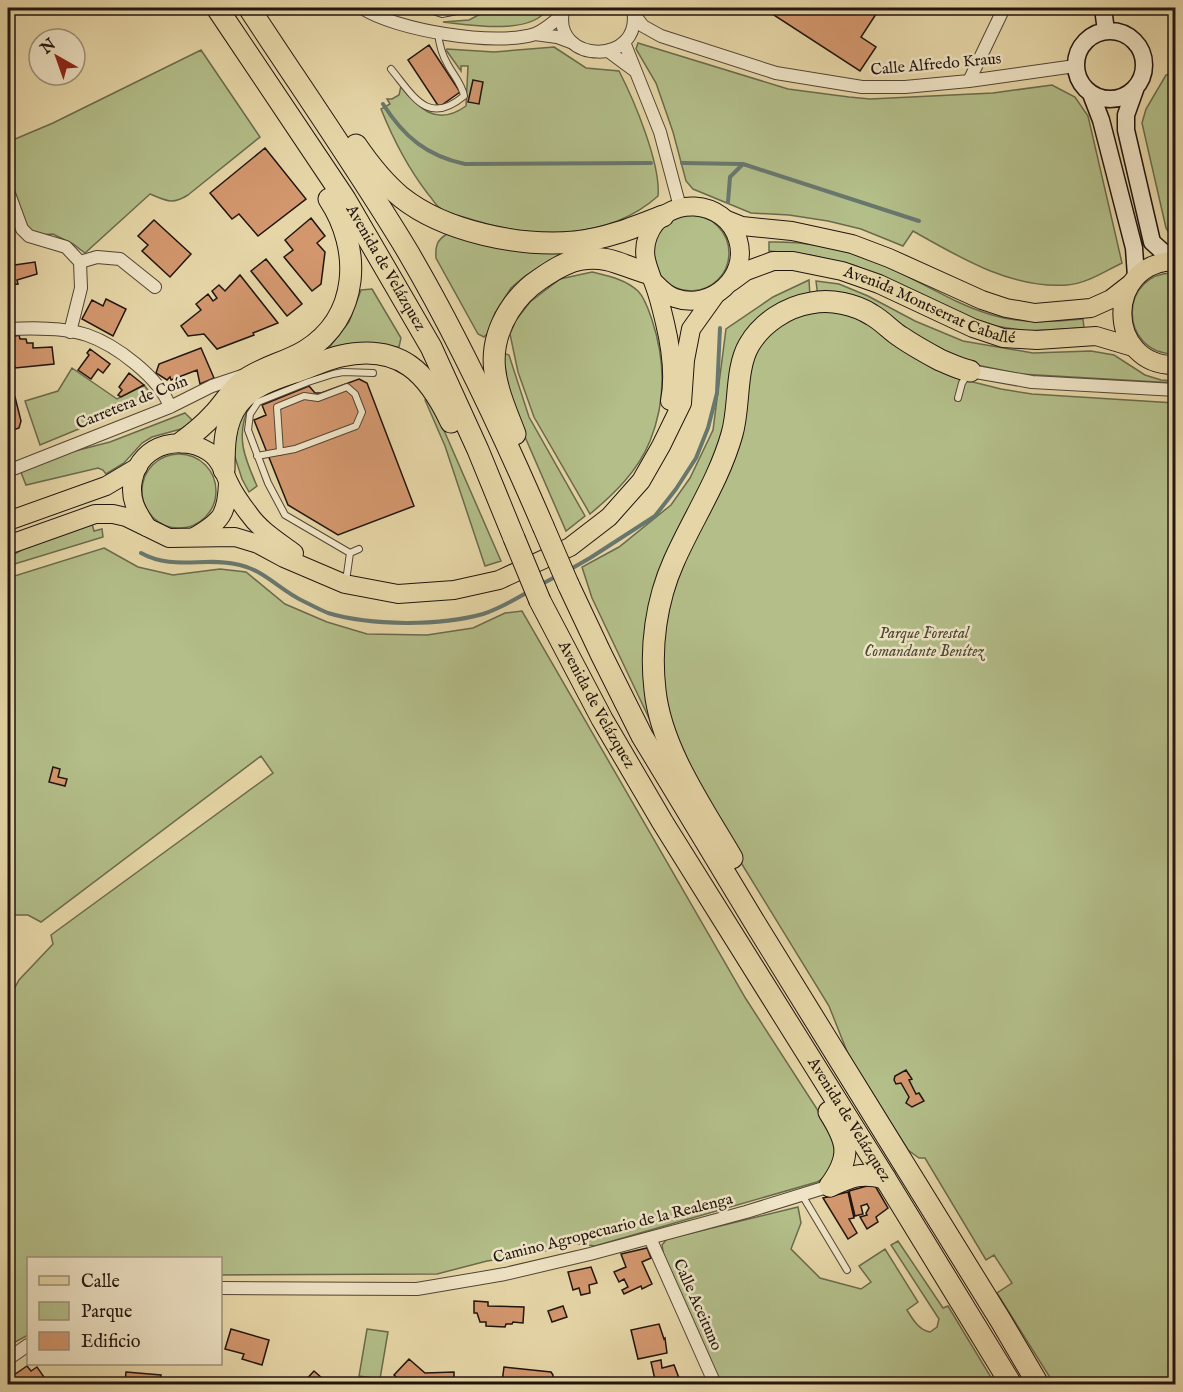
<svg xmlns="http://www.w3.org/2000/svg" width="1183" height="1392" font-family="'IM FELL English',serif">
<rect width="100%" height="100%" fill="#e6d6a7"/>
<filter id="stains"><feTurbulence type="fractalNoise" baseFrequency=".00333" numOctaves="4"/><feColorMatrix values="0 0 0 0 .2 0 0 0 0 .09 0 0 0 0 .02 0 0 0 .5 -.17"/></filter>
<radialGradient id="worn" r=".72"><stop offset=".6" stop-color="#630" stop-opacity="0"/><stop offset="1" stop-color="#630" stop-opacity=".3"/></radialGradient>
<path fill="#b3be89" stroke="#6a6a4c" stroke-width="1.5" d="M492 8H548C532 36 471 25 443 22L469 20Z
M638 43 788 89 849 97 870 99 993 93 1052 85 1075 97 1088 116 1122 263C1105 271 1086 284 1067 285 1011 289 959 257 913 231L903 246 861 229 828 221 789 215 751 213 693 189 686 181 673 132 656 83 636 49Z
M554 47 586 68 619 71C634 100 661 164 658 196 608 241 531 239 470 219 461 216 447 214 440 208 435 205 432 198 428 194 408 168 393 139 381 109L390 104 387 99H392L399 95 401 86C419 109 437 127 466 106L468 66H461V71L446 50 447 49 494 52Z
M201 50 260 137 188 195C172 205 167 201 150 194L85 253 73 244 53 234 40 235 29 229 8 204V142L53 123Z
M1173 74 1176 98 1175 243 1166 228 1142 123 1146 109 1166 75Z
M653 253a38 38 0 1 1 76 0a38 38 0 1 1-76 0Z
M447 234C487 248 521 251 563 253L525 276 511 288 495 313 488 333 484 337 478 334 436 258C435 246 437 240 447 234Z
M769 242C806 241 843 248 876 262 916 278 951 303 992 315 1022 324 1052 322 1083 319L1084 328 1026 331 996 326 969 318 856 266 810 255 769 251Z
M592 272C608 276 625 279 638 291 645 298 649 311 652 320 665 359 666 401 650 441 638 471 614 494 590 514L534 417 518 372 510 334 516 320 530 302 560 279Z
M1175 273V354C1117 353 1119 271 1175 273Z
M809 280 810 297 763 321 725 439 662 575 657 735 592 598 582 567 619 547 671 505 690 478 713 430 726 329 773 297Z
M816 281 839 284 868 296 915 321 963 341 1033 353 1091 351 1114 355 1145 375 1161 380 1175 381V383L1020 374 967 363 818 297Z
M372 289 401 338 399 347 372 345 328 349 349 322 361 290Z
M809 308 857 314 969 381 1001 389 1032 394 1175 403V1384H1054L997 1293 1012 1283 994 1255 986 1260 925 1158H919L908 1150 848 1054 829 1006 740 861 687 769 662 695 664 613 746 369 763 334Z
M500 352 509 355 529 417 585 516 566 531 512 407Z
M72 368 117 399 144 385 154 398 40 445 25 401 58 391Z
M429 396 501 561 485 566 445 446 425 400Z
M249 407C235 436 245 459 257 486L249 492 242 479 233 451 239 416Z
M185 413 193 421 181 429 152 437 142 443 124 463 106 474 103 470 98 468 26 485 20 470 67 453 110 442Z
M142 491a37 37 0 1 1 74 0a37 37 0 1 1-74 0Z
M92 524 94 531 102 529 103 537 8 566V558L33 543Z
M104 548 138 567 173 575 220 569 246 572 285 604 327 622 367 634 427 635 473 628 505 613 522 611 746 999 835 1137 834 1173 817 1182 595 1246 572 1243 531 1255 487 1261 437 1274 221 1275 220 1258H28V1335L8 1346V1000L19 980 53 944 51 935 273 773 261 756 41 922 28 915H8V578Z
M798 1207 801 1223 791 1249 820 1278 861 1289 871 1282 859 1266 885 1249 918 1302 907 1310C913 1320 919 1330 930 1332L937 1327 939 1319 891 1245 898 1241 943 1308 948 1306 995 1384H721L664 1257 662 1245 667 1239Z
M367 1329 388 1332 380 1379 359 1376Z"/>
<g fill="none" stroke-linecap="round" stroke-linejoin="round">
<path stroke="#68776e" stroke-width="4" d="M383 104C404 137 427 156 465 164L651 163
M682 163 743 164 919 221
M728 202 730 177 743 164
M141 553C173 571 206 556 240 565 265 571 280 590 303 601 311 605 320 610 328 613 371 626 440 626 483 614 499 609 514 600 528 592
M569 570 590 558 655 516 676 489 696 458 708 428 717 393 720 328
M540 585 557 576"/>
</g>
<path fill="#d3976e" stroke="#21150f" stroke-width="1.5" d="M763 8H880L861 37 876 47 860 71Z
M429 45 460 92 439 107 408 60Z
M473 80 483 82 479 104 468 102Z
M265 148 306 199 258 236 239 214 232 219 210 193Z
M311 218 325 236 317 243 325 252 321 284 312 291 284 257 293 250 285 240Z
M154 220 191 254 170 277 142 251 148 245 138 236Z
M266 259 302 304 287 316 251 271Z
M35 262 37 274 17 280 18 284 9 285 8 266Z
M240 275 278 323 253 333 254 335 217 349 204 334 188 336 181 326 201 310 196 304 208 294 213 301 217 298 212 291 219 285 225 291Z
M106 299 126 309 113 336 82 319 92 300 103 306Z
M19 335 20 339H26L27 343H33V348L52 347 54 364 15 368 8 338Z
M201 348 214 378 200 384 197 370 171 380 170 377 167 380 156 373 159 364Z
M90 349 110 364 103 373 98 369 91 379 78 370 89 355 87 353Z
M129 373 144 385 121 397 118 395 122 390 119 387Z
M359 379 367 383 414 506 338 535 288 505 254 420 266 415 262 405 309 386 315 393H321Z
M15 397 21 421 19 428 8 432V400Z
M53 767 60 769 58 777 67 779 65 786 49 782Z
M906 1070 912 1079 909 1080 916 1094 919 1093 924 1101 912 1107 906 1103 909 1097 901 1083 896 1084 894 1080 895 1076Z
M874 1184 888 1208 876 1217 878 1222 867 1229 860 1217 867 1215 866 1213 869 1208 867 1204 861 1206 863 1214 855 1216 849 1191Z
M848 1192 854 1218 849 1219 857 1233 848 1239 823 1198Z
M647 1248 651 1258 642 1262 652 1284 642 1289 641 1286 624 1294 622 1290 628 1287 624 1279 619 1282 614 1272 626 1267 621 1254Z
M591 1267 597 1283 589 1285 590 1293 581 1295 579 1288 573 1290 568 1272Z
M474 1301 488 1302V1306L524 1307 523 1323 513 1322 512 1324H506L505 1327 486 1326V1322H480L477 1313H474Z
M563 1306 567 1317 552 1322 548 1311Z
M659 1324 664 1339 665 1338 667 1353 638 1359 631 1330Z
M231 1329 269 1340 262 1365 242 1359 244 1354 225 1349Z
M409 1359 425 1373 454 1372V1384H422L418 1380 415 1384H404L394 1375Z
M661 1360 662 1368 674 1365 679 1378 677 1379 679 1384H656L651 1362Z
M27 1366 31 1371 37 1367 44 1377 39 1381 42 1384H8V1375L9 1373 11 1377Z
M504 1367 551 1372 553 1375 552 1384H511L502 1382Z
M314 1371 322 1378 317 1384H302Z
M126 1372 161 1375 160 1384H129V1383H125Z"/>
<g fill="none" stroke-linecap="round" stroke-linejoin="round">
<defs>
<path id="lane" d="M424 8 442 14 472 8
M391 69C414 97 428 126 464 96 462 84 454 76 448 65 442 55 439 44 438 32
M958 398 962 383 968 374
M257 456 295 449 356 426 362 412 355 394 347 387 318 398 304 396 277 407 280 452
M350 553 285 515 268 483 248 430 250 414 258 402 308 382 333 374 343 372 373 373
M350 553 359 549
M346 581 350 553
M802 1195 847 1270"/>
<path id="street" d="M362 8C395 30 496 47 535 34 545 30 554 22 562 15
M563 11C552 64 644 67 633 9
M633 13 643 26 661 36 776 73 862 87H905L969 81 1075 66
M535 34 557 37 573 43
M624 42 660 132 680 207
M608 51 635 71
M969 81 1004 8
M8 191 22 229 29 236 66 247 80 262 97 257 120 259 155 287
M8 329C31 328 64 327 87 335 116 345 160 378 170 407
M70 332 81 288 80 262
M970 371 1032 382 1176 390
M8 471 170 407 212 386 242 376
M650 1238 715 1384
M220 1288 417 1289 505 1274 590 1254 746 1212 830 1186
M8 1359 28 1345"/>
<path id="secondary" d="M1103 8 1106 31
M1076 65a34 34 0 1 1 68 0a34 34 0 1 1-68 0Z
M1136 87 1126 115V130L1152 242 1173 261
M1091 94 1101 120 1134 248 1136 276"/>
<g id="primary">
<path d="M727 220 742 226 792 231 852 244 889 258 982 300 1006 308 1035 313 1091 308 1111 299 1129 285"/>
<path d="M1176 261C1103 262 1106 367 1176 365"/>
<path d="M654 282C660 288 666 295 675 298 711 311 749 277 738 240 726 198 664 194 648 236 641 254 648 267 654 284 659 297 662 310 665 323 671 348 675 375 670 401"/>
<path id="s1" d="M731 282 746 271 773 261H793L842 271 879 284 973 328 1003 338 1037 340 1096 336 1133 347"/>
<path d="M8 521 106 486 138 467"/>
<path d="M147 527C137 512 129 499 133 480 140 442 186 433 213 455 222 463 224 473 229 483 234 494 242 505 249 514 260 530 278 541 294 553"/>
<path d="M194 537C222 521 227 514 228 482"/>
<path d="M8 545 95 514H113L126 517 169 538 235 537 258 544 284 558 345 584 398 594 454 590 499 580 570 547 609 517 641 481 661 446 682 403 685 360 691 329 716 294"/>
</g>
<g id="highway">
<path id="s2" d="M217 8 345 199 431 347 478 450 514 538"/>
<path d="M249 8C302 89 358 169 408 252 459 339 503 433 543 526"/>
<path d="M356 145C369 164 383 182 401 197 445 232 520 247 575 242 606 239 635 227 663 216"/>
<path d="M515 434C498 390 481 356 509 311 517 298 528 287 540 279 553 270 567 261 582 259 610 255 624 267 648 273"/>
<path d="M182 442C193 434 204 425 213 415 224 404 230 391 243 381 262 367 285 363 305 351 360 317 362 249 329 199"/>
<path d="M224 470C224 447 224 423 238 404 252 385 277 378 298 371 312 366 327 359 341 356 400 343 428 373 451 422"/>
<path d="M568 584 601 654 642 736 758 928 1001 1321 1038 1384"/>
<path id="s3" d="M540 601 602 719 663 823 885 1178 1011 1384"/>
<path d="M732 858C703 808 661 749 655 690 650 647 656 601 674 561 693 518 719 480 732 434 740 407 735 369 749 345 762 323 786 307 811 303 831 299 855 304 872 315 883 321 891 331 901 337 914 346 927 353 940 360 950 364 959 369 970 371"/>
<path d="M829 1112C848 1142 852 1156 830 1186"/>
<path d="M830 1186C852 1176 861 1172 885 1178"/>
</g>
</defs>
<use href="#lane" stroke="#524535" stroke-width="8"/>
<use href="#street" stroke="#524535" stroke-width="14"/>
<use href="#secondary" stroke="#21150f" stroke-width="19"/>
<use href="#primary" stroke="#21150f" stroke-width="20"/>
<use href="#highway" stroke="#21150f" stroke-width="23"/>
<use href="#lane" stroke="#efe4c6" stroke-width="6"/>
<use href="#street" stroke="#efe4c6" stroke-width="12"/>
<use href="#secondary" stroke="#efe4c6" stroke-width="16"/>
<use href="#primary" stroke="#e6d6a7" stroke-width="18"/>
<use href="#highway" stroke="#e6d6a7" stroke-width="21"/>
<defs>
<path id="highway-bridge" d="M543 526 568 584
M514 538 540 601"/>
</defs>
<use href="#highway-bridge" stroke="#21150f" stroke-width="23" stroke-linecap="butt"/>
<use href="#highway-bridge" stroke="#e6d6a7" stroke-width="21"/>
</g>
<g text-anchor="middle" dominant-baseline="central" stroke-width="5" stroke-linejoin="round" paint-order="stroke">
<g font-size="16" fill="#21150f" stroke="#efe4c6">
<text transform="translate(936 65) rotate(-5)">Calle Alfredo Kraus</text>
<text stroke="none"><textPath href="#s2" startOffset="310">Avenida de Velázquez</textPath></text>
<text stroke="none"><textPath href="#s1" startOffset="212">Avenida Montserrat Caballé</textPath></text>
<text transform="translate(132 403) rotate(-22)">Carretera de Coín</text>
<text stroke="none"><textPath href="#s3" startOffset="118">Avenida de Velázquez</textPath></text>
<text stroke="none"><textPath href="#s3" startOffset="604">Avenida de Velázquez</textPath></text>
<text transform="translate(613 1229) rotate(-14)">Camino Agropecuario de la Realenga</text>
<text transform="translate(697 1305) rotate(66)">Calle Aceituno</text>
</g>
<g font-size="16" font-style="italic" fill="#4d4834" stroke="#efe4c6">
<text x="924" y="634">Parque Forestal<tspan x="924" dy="18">Comandante Benítez</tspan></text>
</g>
</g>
<rect width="1183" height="1392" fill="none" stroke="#e6d6a7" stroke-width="30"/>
<rect x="9" y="9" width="1165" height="1374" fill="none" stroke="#21150f" stroke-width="3"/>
<rect x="15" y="15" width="1153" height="1362" fill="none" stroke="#21150f" stroke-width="1.5"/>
<rect x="27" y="1257" width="195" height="108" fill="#efe4c6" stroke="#9d917d" stroke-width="1.5"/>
<rect x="39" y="1276" width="30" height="9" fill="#e6d6a7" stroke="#9d917d" stroke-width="1.5"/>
<text x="81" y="1287" font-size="18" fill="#21150f">Calle</text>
<rect x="39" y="1302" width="30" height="18" fill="#b3be89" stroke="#9d917d" stroke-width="1.5"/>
<text x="81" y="1317" font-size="18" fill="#21150f">Parque</text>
<rect x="39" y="1332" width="30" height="18" fill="#d3976e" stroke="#9d917d" stroke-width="1.5"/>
<text x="81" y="1347" font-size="18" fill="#21150f">Edificio</text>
<g transform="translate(57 57) rotate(320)"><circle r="28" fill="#efe4c6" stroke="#9d917d" stroke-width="1.5"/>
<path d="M0-4.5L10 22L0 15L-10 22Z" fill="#8f2418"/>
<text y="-9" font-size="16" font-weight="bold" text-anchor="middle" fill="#21150f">N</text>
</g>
<rect width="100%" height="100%" filter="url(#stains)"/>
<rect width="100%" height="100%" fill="url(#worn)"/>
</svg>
